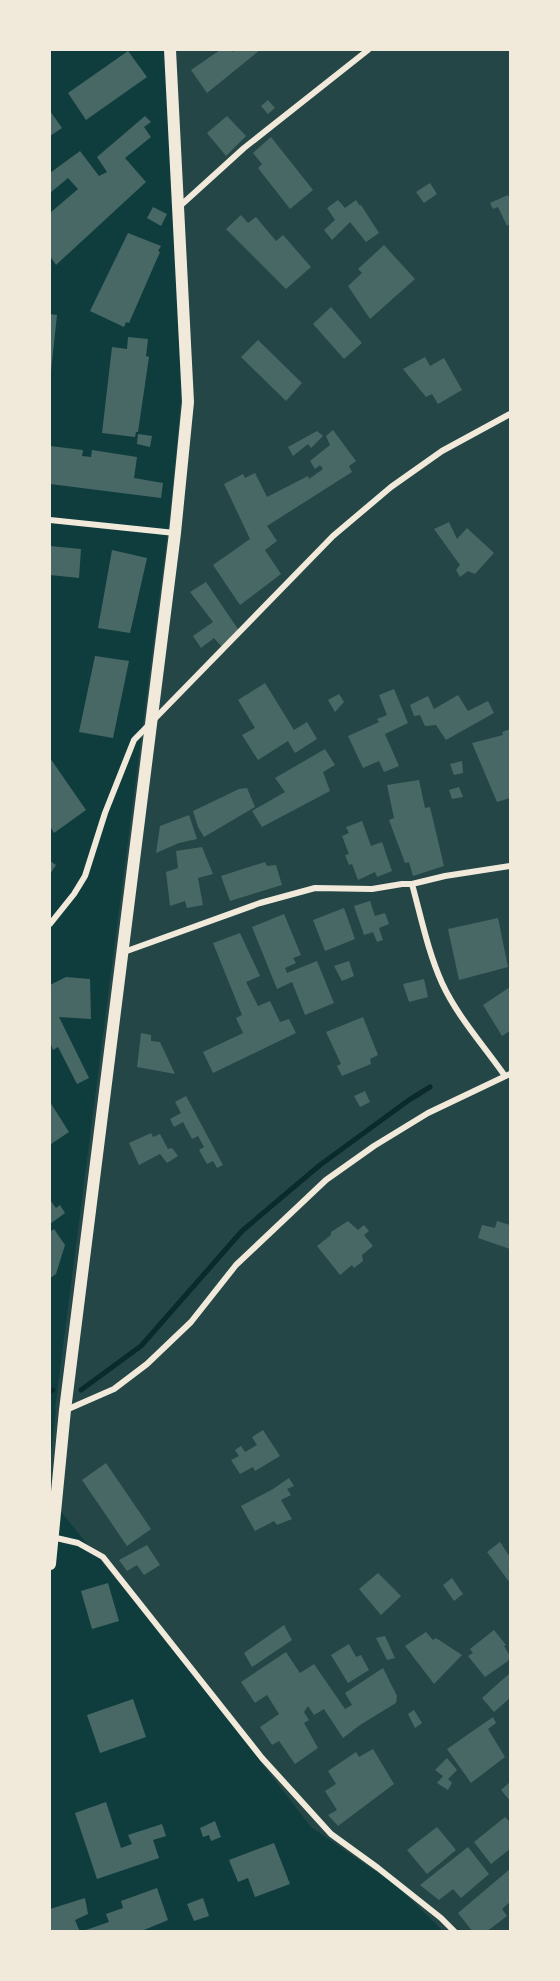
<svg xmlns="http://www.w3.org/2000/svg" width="560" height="1981" font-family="'PT Sans',sans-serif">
<rect width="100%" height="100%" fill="#0f3d3e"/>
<path fill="#244646" d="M165 50H510V1931H443L397 1886 311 1827 199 1682 50 1498V1464L56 1410 55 1409 170 514 183 381Z"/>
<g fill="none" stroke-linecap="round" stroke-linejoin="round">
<path stroke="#0a2a2b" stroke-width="5" d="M81 1390 141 1346 242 1231 320 1165 409 1100 430 1087
M50 1391 53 1390"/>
</g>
<path fill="#486865" d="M220 50H231L233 52 236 50H260L207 93 191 70Z
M128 51 147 77 86 120 68 93Z
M268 100 275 108 268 114 261 106Z
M50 111 62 128 50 136Z
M145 116 151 122 144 127 151 137 125 158 146 182 56 265 50 256V213L78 189 68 178 50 193V173L80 151 99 176 107 172 97 157Z
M227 116 246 136 226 156 207 133Z
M271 137 313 190 290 209 258 168 262 164 253 153Z
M430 183 437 194 424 203 416 192Z
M508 195 510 199V224L507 226 498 207 493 209 490 203Z
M338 200 345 208 356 200 360 206 361 205 379 233 366 242 350 222 332 240 324 230 335 220 327 208Z
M153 207 167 214 161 226 147 218Z
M241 215 248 223 256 217 276 241 283 235 311 267 286 289 226 229Z
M128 233 161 246 158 251 160 252 129 323 126 322 124 327 90 311Z
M384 245 415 279 370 319 348 286 362 273 358 269Z
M331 307 362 343 344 359 313 324Z
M50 314 57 315 51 371H50Z
M128 337 148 339 146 356 149 357 138 432H136L135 437 102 433 112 347 127 349Z
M258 340 302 383 286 401 241 357Z
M425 357 430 366 444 358 462 390 438 404 432 394 426 397 403 369Z
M333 430 356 461 349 466 352 472 267 526 277 541 265 550 281 574 240 605 213 565 250 539 224 484 243 474 245 478 255 473 267 497 308 476 309 479 323 469 320 465 315 469 310 461 330 445 326 436Z
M317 431 323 436 311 448 308 444 293 456 288 447Z
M138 434 152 436 150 447 137 444Z
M50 446 83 450 82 456 91 457 92 450 137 457 134 478 163 483 161 498 50 484Z
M449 522 457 539 467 528 494 553 475 574 468 571 460 577 456 570 460 565 434 529Z
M50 546 81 549 79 578 50 575Z
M112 550 147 558 130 633 98 628Z
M206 582 240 632 222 647 214 638 201 648 193 636 213 622 190 592Z
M95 656 129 661 113 738 79 732Z
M265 683 294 730 307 722 317 739 295 753 288 741 258 760 242 735 255 728 238 700Z
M394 689 408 723 385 734 399 766 384 772 379 761 363 768 348 736 379 722 377 719 387 715 379 695Z
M339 694 344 702 335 712 328 700Z
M458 695 468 711 488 701 494 713 446 740 436 725 425 726 420 715 414 716 410 705 428 696 434 709Z
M510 729V798L497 802 472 743 503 735 502 732Z
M325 749 335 765 323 772 330 791 262 827 252 811 285 792 275 778Z
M50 758 86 810 54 833 50 826Z
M462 761 463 773 454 775 450 764Z
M419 780 425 808 430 807 444 866 413 876 409 862 405 863 389 820 394 818 387 785Z
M459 787 463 797 452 799 449 790Z
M247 788 255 807 204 837 198 827 193 811 239 789Z
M189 815 197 839 179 843 156 853 160 826Z
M362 821 371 846 382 842 392 871 377 877 375 872 358 880 352 864 349 865 345 855 349 854 342 836 349 833 346 827Z
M202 847 213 874 198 878 203 905 187 908 185 901 170 906 166 872 178 868 176 851Z
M50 861 56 865 50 874Z
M265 862 267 866 276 865 282 885 230 901 221 876Z
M370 901 375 916 385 913 389 924 379 928 383 940 377 942 373 932 364 935 354 906Z
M344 908 355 939 325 951 313 920Z
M284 914 301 955 293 958 296 963 285 968 287 973 317 961 334 1003 305 1015 292 982 277 989 252 927Z
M498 918 508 967 459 980 448 929Z
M240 933 260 976 246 982 258 1006 270 1001 280 1022 289 1019 296 1033 213 1073 203 1052 243 1033 236 1018 242 1015 213 943Z
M349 961 354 976 342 981 334 966Z
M66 977 90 979 91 1019 59 1017 89 1078 77 1084 58 1047 53 1050 50 1042V985Z
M424 979 428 997 409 1002 403 984Z
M510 987V1031L502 1036 483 1005Z
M363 1017 378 1055 370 1059 371 1064 342 1076 337 1066 341 1064 326 1032Z
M141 1033 151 1035V1041L160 1042 175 1074 137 1067Z
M365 1091 370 1102 360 1107 354 1096Z
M186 1096 223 1165 217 1168 213 1161 207 1164 199 1150 204 1147 198 1136 192 1139 183 1122 174 1127 170 1119 181 1113 175 1102Z
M50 1102 69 1132 51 1144 50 1142Z
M151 1133 153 1137 160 1134 168 1149 172 1148 178 1156 167 1163 160 1154 139 1165 129 1143Z
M50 1200 56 1208 60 1205 65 1213 50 1224Z
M348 1221 358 1230 364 1225 369 1231 364 1235 373 1246 362 1255 363 1261 354 1268 352 1265 340 1275 317 1246 331 1235V1232Z
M497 1221 510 1225V1249L478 1238 482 1225 495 1228Z
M54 1229 65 1245 56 1274 50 1278V1232Z
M263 1430 280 1456 255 1471 253 1467 240 1474 231 1460 239 1456 235 1450 241 1446 245 1452 257 1445 252 1437Z
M106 1463 151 1529 127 1546 82 1480Z
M289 1478 294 1486 287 1489 291 1495 281 1500 292 1519 277 1525 274 1521 255 1531 241 1506 273 1489Z
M500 1542 510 1557V1583L487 1552Z
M147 1545 160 1565 144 1575 137 1565 127 1571 119 1560Z
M378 1573 401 1596 381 1615 359 1589Z
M452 1578 463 1594 454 1601 443 1585Z
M108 1583 119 1621 92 1629 81 1591Z
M284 1625 292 1640 252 1667 244 1653Z
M494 1630 506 1645 504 1646 510 1656 508 1661 485 1677 468 1656 473 1653 470 1649Z
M426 1632 433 1640 436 1638 462 1655 434 1684 405 1646Z
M385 1636 395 1658 387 1660 376 1638Z
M349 1644 356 1657 361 1655 369 1670 348 1683 331 1655Z
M286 1652 300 1673 314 1664 345 1709 352 1705 345 1693 383 1668 397 1696 396 1703 360 1725 343 1738 324 1709 314 1715 308 1706 304 1712 309 1720 304 1723 318 1748 295 1764 279 1741 272 1745 260 1727 279 1714 267 1695 255 1703 241 1682Z
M510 1673V1698L494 1712 482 1698Z
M133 1699 146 1737 100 1753 87 1715Z
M414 1710 422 1723 415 1728 408 1714Z
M493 1717 496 1723 488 1729 505 1757 471 1783 447 1749Z
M373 1749 394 1784 338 1826 328 1815 337 1810 325 1791 336 1784 328 1771 356 1752 359 1757Z
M447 1758 457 1770 448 1779 452 1783 448 1790 437 1783 443 1776 435 1770Z
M510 1782V1801L501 1790Z
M106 1802 121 1848 132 1844 128 1835 162 1824 166 1836 153 1840 159 1858 97 1879 75 1813Z
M505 1817 510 1822V1849L491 1864 474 1842Z
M215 1821 221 1837 211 1841 209 1835 203 1837 200 1828Z
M437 1827 456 1850 427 1874 407 1850Z
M274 1843 290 1884 255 1897 248 1878 238 1882 229 1860Z
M468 1847 489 1874 461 1898 453 1889 439 1900 420 1885Z
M510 1869V1902L502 1909 507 1916 486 1932H473L458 1913Z
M157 1888 168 1920 139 1932H80L109 1922 106 1914 123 1908 121 1901Z
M85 1898 88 1914 75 1920 80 1932H50V1909Z
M203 1898 209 1916 194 1921 187 1904Z"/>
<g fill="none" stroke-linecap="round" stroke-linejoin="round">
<path stroke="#f1e9da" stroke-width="6" d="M180 206 244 148 368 50
M50 520 175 533
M412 884C421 917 428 952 442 983 457 1016 484 1046 505 1076
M50 924 74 894 85 876 105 813 134 740 333 536 391 487 442 451 510 414
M124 952 260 903 315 888 372 889 402 884H412L445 876 510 866
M66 1410 114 1389 147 1364 191 1322 236 1265 326 1180 374 1146 428 1113 510 1074
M52 1537 78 1543 103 1557 262 1758 331 1834 378 1868 441 1918 455 1932"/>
<path stroke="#f1e9da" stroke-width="12" d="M50 1564 65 1410 175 533 188 402 170 50"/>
</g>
<rect width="560" height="1981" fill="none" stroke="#f1e9da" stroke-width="102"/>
</svg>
